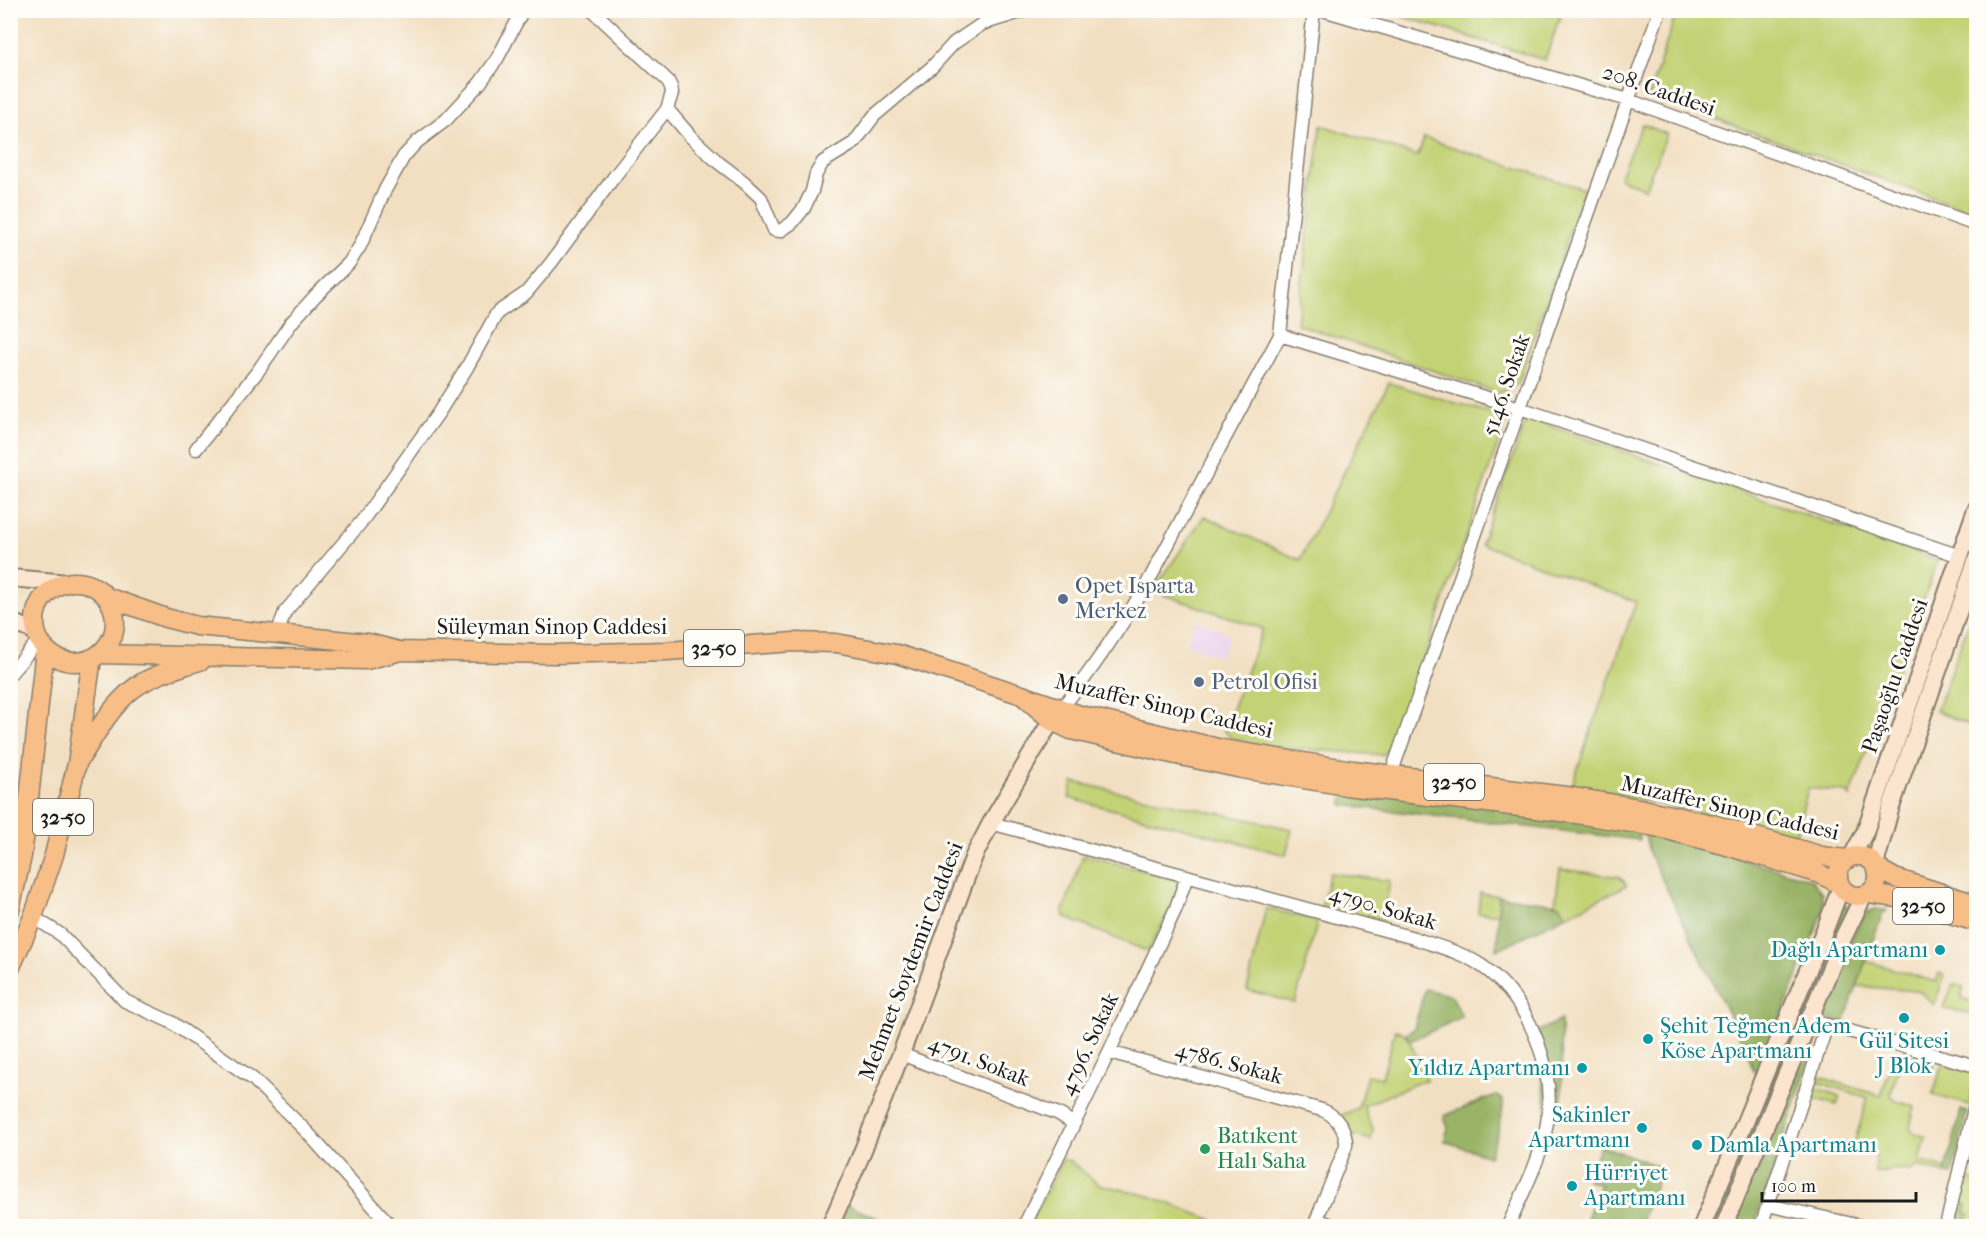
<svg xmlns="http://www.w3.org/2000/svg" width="1987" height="1237" font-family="'IM FELL French Canon',serif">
<rect width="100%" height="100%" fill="#fdfcf7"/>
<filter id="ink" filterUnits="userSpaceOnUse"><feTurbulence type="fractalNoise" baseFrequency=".0167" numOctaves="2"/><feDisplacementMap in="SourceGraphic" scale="12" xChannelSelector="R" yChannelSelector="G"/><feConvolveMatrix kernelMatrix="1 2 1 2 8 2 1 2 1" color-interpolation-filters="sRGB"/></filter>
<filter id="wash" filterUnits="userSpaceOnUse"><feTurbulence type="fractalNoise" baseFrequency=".008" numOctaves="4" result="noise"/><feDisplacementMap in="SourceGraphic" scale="24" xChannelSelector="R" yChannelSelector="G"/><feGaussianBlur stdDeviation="1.35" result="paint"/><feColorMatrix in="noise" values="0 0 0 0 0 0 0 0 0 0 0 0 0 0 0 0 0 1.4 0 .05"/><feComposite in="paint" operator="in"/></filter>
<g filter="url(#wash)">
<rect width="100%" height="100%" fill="#f2dfc1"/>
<path fill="#ead1ec" d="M1195 620 1230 634 1221 657 1186 644Z"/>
<path fill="#c2d274" stroke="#6f7748" stroke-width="1.5" d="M1385 11H1562L1545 60Z
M1956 11 1976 17V213L1649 95 1677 11Z
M1642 124 1667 134 1645 189 1619 178Z
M1321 125 1418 156 1424 138 1584 189 1519 381 1511 389 1498 393 1297 324Z
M1389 383 1507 418 1395 742 1383 755 1261 746 1231 738 1224 730 1263 629 1153 591 1204 516 1300 560Z
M1527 418 1938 560 1850 797 1847 792 1808 788 1796 834 1572 785 1636 602 1481 544Z
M1976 603V728L1936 711Z
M1073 782 1292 829 1286 855 1069 798Z
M1083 856H1089L1177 880C1181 893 1156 935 1149 950H1144L1064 917 1063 911Z
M1560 869 1620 877 1627 885 1567 915 1559 905 1555 904Z
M1330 873 1390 881 1381 929 1320 912Z
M1480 893 1499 896 1498 914 1478 913Z
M1266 908 1318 921 1295 1003 1247 990Z
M1866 961 1936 982 1939 973 1942 974 1944 977 1934 1005 1922 993 1915 991 1857 986Z
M1953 985 1964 987 1961 998 1976 1003V1014L1943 1009Z
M1395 1030 1404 1033 1408 1038 1427 1079 1363 1106 1373 1130 1371 1140 1357 1136 1345 1138 1335 1118 1358 1108 1367 1075 1382 1078Z
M1904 1054 1934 1062 1932 1069 1901 1061 1891 1093 1894 1100 1915 1107 1910 1127 1914 1133 1926 1137 1920 1161 1947 1169 1945 1174 1918 1166 1910 1171 1894 1169 1886 1172 1875 1173V1154L1853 1147 1868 1098 1815 1081 1817 1076 1881 1096 1892 1061Z
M1942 1064 1976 1073 1969 1105 1933 1095Z
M1813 1087 1840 1096 1837 1105 1810 1097Z
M1063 1159 1071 1162 1098 1184 1149 1196 1229 1226H1029Z
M1966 1178 1976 1181V1226H1952L1964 1179Z"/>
<path fill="#99b466" stroke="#5a6841" stroke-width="1.5" d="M1346 786 1638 824 1639 840 1342 805Z
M1644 831 1811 879 1822 893 1823 912 1759 1073 1754 1071 1747 1052 1649 853Z
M1499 896 1557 904 1561 907 1567 915 1497 950Z
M1840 904 1852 907 1767 1104 1761 1101Z
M1875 909 1887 910 1882 915 1844 1023 1823 1017 1820 1013 1843 955 1865 913Z
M1425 989 1452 996 1462 1017 1410 1041 1406 1035 1414 1028Z
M1561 1020 1562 1119 1548 1115 1534 1033Z
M1813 1026 1819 1029V1033L1754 1226H1730Z
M1495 1095 1503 1100C1503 1119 1496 1138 1489 1156L1444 1141 1448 1128 1444 1116Z
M1961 1110 1967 1112 1952 1175 1945 1174Z
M1757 1112 1762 1114 1719 1226H1708Z
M1600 1145 1663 1168 1639 1226H1584L1600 1185 1587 1180Z
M1958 1202 1967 1205 1965 1212 1969 1214 1966 1226H1952Z
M846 1206H849L896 1226H837Z"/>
</g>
<g filter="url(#ink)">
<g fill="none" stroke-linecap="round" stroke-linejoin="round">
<defs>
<path id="street" d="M1323 10 1628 100 1976 225
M667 109 691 137 719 163 744 182 761 198 774 230 780 231 792 223 804 208 812 191 816 174 823 162 854 143 874 116 932 67 954 43 982 24 1027 10
M1280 335 1520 408 1960 556
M196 449 258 371 291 323 316 295 349 263 360 246 385 190 404 156 417 142 446 120 480 83 497 59 523 10
M277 634 285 612 362 521 439 412 466 369 497 313 526 293 551 263 614 177 667 109 672 93 671 87 668 81 592 10
M10 674 39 640
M1061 709C1093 669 1121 627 1148 582L1280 335 1314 10
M1391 774 1660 10
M991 823 1414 938C1436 946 1462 952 1482 966 1531 1001 1559 1074 1545 1133 1538 1165 1521 1196 1508 1226
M33 917 60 934 125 1001 171 1022 253 1079 307 1132 391 1226
M1809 1020 1976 1066
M1109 1052 1322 1110C1336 1115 1347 1131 1346 1146L1314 1226
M901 1054 1059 1114 1074 1124
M1768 1205 1861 1226
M1317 1219 1334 1226
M1024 1226 1109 1052 1176 908 1187 876
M1761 1226 1827 1025
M1946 1226 1976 1101"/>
<path id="secondary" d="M10 578 68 583
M10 622 36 631
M1852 856 1865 832 1976 509
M1875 865 1890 810 1976 561
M830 1226 859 1160 901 1054 974 856 991 823 1044 733 1059 711
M1702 1226 1827 924 1841 887
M1724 1226 1843 938 1864 895"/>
<path id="primary" d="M35 622a40 40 0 1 1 80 0a40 40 0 1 1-80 0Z
M107 597 166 618 197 626 368 643 399 651 555 654 667 651 794 642 836 643 897 654 1022 695
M99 654 366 660 397 652
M79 760C95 736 110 707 133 689 152 674 180 668 202 660
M1838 876a20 20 0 1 1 40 0a20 20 0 1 1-40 0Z
M1877 868 1895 878 1976 904
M1839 884 1820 874 1720 844 1656 827 1577 814 1346 786 1242 769 1176 755 1071 730 1052 721 1022 695 1080 715 1222 749 1353 770 1574 797 1639 808 1712 824 1822 856 1846 859
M1868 894 1898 898 1976 922
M10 910 22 856 28 808 45 648
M10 969 33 917 54 855 77 764 92 658"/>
</defs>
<use href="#street" stroke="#877e6e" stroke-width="15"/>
<use href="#secondary" stroke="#877e6e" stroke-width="20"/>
<use href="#primary" stroke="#877e6e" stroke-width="21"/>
<use href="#street" stroke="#fff" stroke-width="12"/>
<use href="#secondary" stroke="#fce5cf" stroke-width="16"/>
<use href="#primary" stroke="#f7be87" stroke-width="18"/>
</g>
</g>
<g fill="#5c6f8a" stroke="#fdfcf7" stroke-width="2">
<circle cx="1063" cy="599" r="6"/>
<circle cx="1199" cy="682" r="6"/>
</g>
<g fill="#0f9aa8" stroke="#fdfcf7" stroke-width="2">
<circle cx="1940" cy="950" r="6"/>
<circle cx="1904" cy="1018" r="6"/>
<circle cx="1648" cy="1039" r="6"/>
<circle cx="1582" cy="1068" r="6"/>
<circle cx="1642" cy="1128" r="6"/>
<circle cx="1697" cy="1145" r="6"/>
<circle cx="1572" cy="1186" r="6"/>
</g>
<circle fill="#2e9e5b" stroke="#fdfcf7" stroke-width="2" cx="1205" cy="1149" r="6"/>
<g text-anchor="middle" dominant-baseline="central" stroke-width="6" stroke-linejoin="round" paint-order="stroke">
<g fill="#fdfcf7" stroke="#605f5e" stroke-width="1.5">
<rect x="684" y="630" width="60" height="36" rx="4.5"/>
<rect x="1424" y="764" width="60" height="36" rx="4.5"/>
<rect x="33" y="799" width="60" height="36" rx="4.5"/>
<rect x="1893" y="888" width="60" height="36" rx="4.5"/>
</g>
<g font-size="21" font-weight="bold" fill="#1c1c1c">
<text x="714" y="648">32-50</text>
<text x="1454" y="782">32-50</text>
<text x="63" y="817">32-50</text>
<text x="1923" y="906">32-50</text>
</g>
<g font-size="22" fill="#1c1c1c" stroke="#fdfcf7">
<text transform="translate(1659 90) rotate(19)">208. Caddesi</text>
<text transform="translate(1506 385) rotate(-71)">5146. Sokak</text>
<text x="552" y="627">Süleyman Sinop Caddesi</text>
<text transform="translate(1895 676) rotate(-71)">Paşaoğlu Caddesi</text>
<text transform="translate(1164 706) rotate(13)">Muzaffer Sinop Caddesi</text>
<text transform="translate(1730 808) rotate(13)">Muzaffer Sinop Caddesi</text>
<text transform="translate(1383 908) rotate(16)">4790. Sokak</text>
<text transform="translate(911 961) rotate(-69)">Mehmet Soydemir Caddesi</text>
<text transform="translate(1089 1044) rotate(-65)">4796. Sokak</text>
<text transform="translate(979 1061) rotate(21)">4791. Sokak</text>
<text transform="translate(1229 1063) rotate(15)">4786. Sokak</text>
</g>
<g font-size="22" fill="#4e5e75" stroke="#fdfcf7" text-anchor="start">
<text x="1075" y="586">Opet Isparta<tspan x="1075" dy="25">Merkez</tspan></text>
<text x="1211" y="682">Petrol Ofisi</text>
</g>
<g font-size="22" fill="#0d838f" stroke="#fdfcf7" text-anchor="end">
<text x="1928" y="950">Dağlı Apartmanı</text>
<text x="1660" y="1026" text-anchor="start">Şehit Teğmen Adem<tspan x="1660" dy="25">Köse Apartmanı</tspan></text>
<text x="1904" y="1041" text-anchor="middle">Gül Sitesi<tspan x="1904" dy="25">J Blok</tspan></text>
<text x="1570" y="1068">Yıldız Apartmanı</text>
<text x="1630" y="1115">Sakinler<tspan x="1630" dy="25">Apartmanı</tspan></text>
<text x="1709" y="1145" text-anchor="start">Damla Apartmanı</text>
<text x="1584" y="1173" text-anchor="start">Hürriyet<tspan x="1584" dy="25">Apartmanı</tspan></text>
</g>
<g font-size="22" fill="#27864d" stroke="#fdfcf7" text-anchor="start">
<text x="1217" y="1136">Batıkent<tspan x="1217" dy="25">Halı Saha</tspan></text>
</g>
</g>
<rect width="1987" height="1237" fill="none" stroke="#fdfcf7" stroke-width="36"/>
<path d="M1762 1192v9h154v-9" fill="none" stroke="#1c1c1c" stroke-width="3"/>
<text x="1771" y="1192" font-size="18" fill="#1c1c1c" stroke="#fdfcf7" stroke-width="4.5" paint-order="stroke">100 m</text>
</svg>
